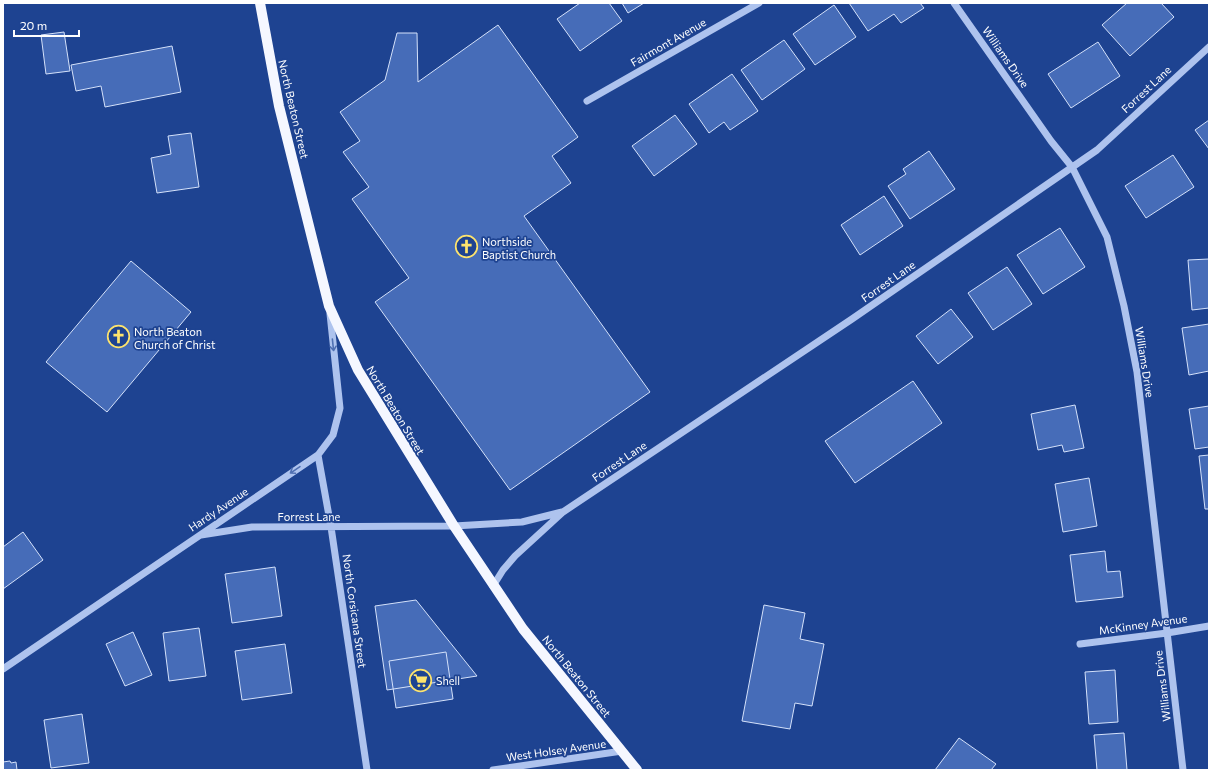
<svg xmlns="http://www.w3.org/2000/svg" width="1212" height="773" font-family="Commissioner,sans-serif">
<rect width="100%" height="100%" fill="#1e4391"/>
<path fill="#466cb8" stroke="#d4e1fa" d="M580 3H609L622 21 580 51 557 19Z
M622 3H644L628 13Z
M849 3H920L924 8 901 23 894 14 868 31Z
M1127 3H1161L1174 17 1130 56 1102 25Z
M834 5 856 37 815 65 793 34Z
M498 25 578 137 552 156 571 183 524 216 650 392 510 490 375 302 409 278 352 199 369 187 343 152 360 141 340 112 385 80 397 33H417L418 82Z
M64 32 70 71 46 74 41 35Z
M784 40 805 69 762 100 741 70Z
M1098 42 1120 76 1071 108 1048 74Z
M172 46 181 92 105 107 101 86 76 91 71 65Z
M732 74 758 111 730 130 724 122 709 133 689 104Z
M675 115 697 144 654 176 632 146Z
M1209 120V149L1195 130Z
M191 133 199 187 157 193 151 158 171 154 168 136Z
M929 151 955 189 910 219 888 186 906 174 903 169Z
M1173 155 1194 187 1146 218 1125 186Z
M884 196 903 226 860 255 841 225Z
M1060 228 1085 267 1043 294 1017 255Z
M1209 259V308L1192 310 1188 260Z
M131 261 191 312 107 412 46 362Z
M1007 267 1032 304 993 330 968 293Z
M951 309 973 337 938 364 916 336Z
M1209 324V371L1189 375 1182 328Z
M913 381 942 423 855 483 825 441Z
M1075 405 1084 448 1064 452 1062 445 1038 450 1031 414Z
M1209 406V447L1195 449 1189 409Z
M1209 455V509H1205L1199 456Z
M1089 478 1097 526 1063 532 1055 484Z
M23 532 43 560 3 589V547Z
M1105 551 1107 572 1120 571 1123 597 1076 602 1070 555Z
M275 567 282 616 232 623 225 574Z
M416 600 436 625 477 676 387 690 375 606Z
M764 605 805 613 800 639 824 644 812 706 795 703 790 729 742 721Z
M199 628 206 676 169 681 163 633Z
M133 632 152 675 125 686 106 644Z
M285 644 292 693 242 700 235 651Z
M446 652 453 699 396 708 389 661Z
M1115 670 1118 722 1089 724 1085 672Z
M82 714 89 763 51 768 44 720Z
M1124 733 1127 770H1097L1094 735Z
M959 738 996 764 991 770H935Z
M10 761 11 763 16 762 17 770H3V762Z"/>
<g fill="none" stroke-linecap="round" stroke-linejoin="round">
<path stroke="#aec3ee" stroke-width="7" d="M954 3 1051 141 1072 167 1107 237 1124 306 1137 372 1183 770
M587 101 759 3
M318 455 331 527 367 770
M201 535 252 527 454 526 522 522 562 512
M493 586 503 570 515 556 563 512 852 319 1097 150 1209 47
M1080 644 1167 633 1209 626
M3 669 318 455 333 435 340 408 330 314
M493 770 622 751"/>
<path stroke="#f5f7ff" stroke-width="10" d="M260 3 279 106 329 306 358 370 454 526 523 629 637 770"/>
</g>
<defs><path id="oneway-shaft" d="M-6 0H5M1.5-3L5.5 0L1.5 3" fill="none" stroke-width="1.6" stroke-linecap="round" stroke-linejoin="round"/></defs>
<g stroke="#5070b2">
<use href="#oneway-shaft" transform="translate(333 345) rotate(84)"/>
<use href="#oneway-shaft" transform="translate(295 470) rotate(146)"/>
</g>
<defs>
<symbol id="church-ring" viewBox="-11 -11 22 22"><circle r="9.5" fill="#1e4391" stroke="#fde36d" stroke-width="1.5"/><path d="M-1.2-6h2.4v3.5h3.3v2.4h-3.3V6h-2.4V-.1h-3.3v-2.4h3.3Z" fill="#fde36d"/></symbol>
<symbol id="supermarket-ring" viewBox="-11 -11 22 22"><circle r="9.5" fill="#1e4391" stroke="#fde36d" stroke-width="1.5"/><path d="M-6-5.5h2.5l.6 2H6L4.5 2H-2.5L-4.4-4H-6ZM-1.5 3.2a1.3 1.3 0 1 0 .1 0ZM3 3.2a1.3 1.3 0 1 0 .1 0Z" fill="#fde36d"/></symbol>
</defs>
<g fill-rule="evenodd">
<use href="#church-ring" x="454" y="234" width="25" height="25"/>
<use href="#church-ring" x="106" y="324" width="25" height="25"/>
<use href="#supermarket-ring" x="408" y="668" width="25" height="25"/>
</g>
<g text-anchor="middle" dominant-baseline="central" stroke-width="3.5" stroke-linejoin="round" paint-order="stroke">
<g font-size="11" fill="#fff" stroke="#1e4391">
<text transform="translate(668 42) rotate(-30)">Fairmont Avenue</text>
<text transform="translate(1006 57) rotate(55)">Williams Drive</text>
<text transform="translate(1146 89) rotate(-43)">Forrest Lane</text>
<text transform="translate(294 109) rotate(77)">North Beaton Street</text>
<text transform="translate(888 281) rotate(-35)">Forrest Lane</text>
<text transform="translate(1145 362) rotate(81)">Williams Drive</text>
<text transform="translate(396 410) rotate(59)">North Beaton Street</text>
<text transform="translate(619 461) rotate(-34)">Forrest Lane</text>
<text transform="translate(218 509) rotate(-34)">Hardy Avenue</text>
<text x="309" y="516">Forrest Lane</text>
<text transform="translate(355 611) rotate(82)">North Corsicana Street</text>
<text transform="translate(1143 624) rotate(-8)">McKinney Avenue</text>
<text transform="translate(577 676) rotate(51)">North Beaton Street</text>
<text transform="translate(1162 686) rotate(-97)">Williams Drive</text>
<text transform="translate(556 750) rotate(-8)">West Holsey Avenue</text>
</g>
<g font-size="11" fill="#fff" stroke="#1e4391" text-anchor="start">
<text x="482" y="241">Northside<tspan x="482" dy="13">Baptist Church</tspan></text>
<text x="134" y="331">North Beaton<tspan x="134" dy="13">Church of Christ</tspan></text>
<text x="436" y="680">Shell</text>
</g>
</g>
<rect width="1212" height="773" fill="none" stroke="#ffffff" stroke-width="8"/>
<path d="M14 30v6h65v-6" fill="none" stroke="#ffffff" stroke-width="2"/>
<text x="20" y="30" font-size="12" fill="#ffffff" stroke="#1e4391" stroke-width="3" paint-order="stroke">20 m</text>
</svg>
